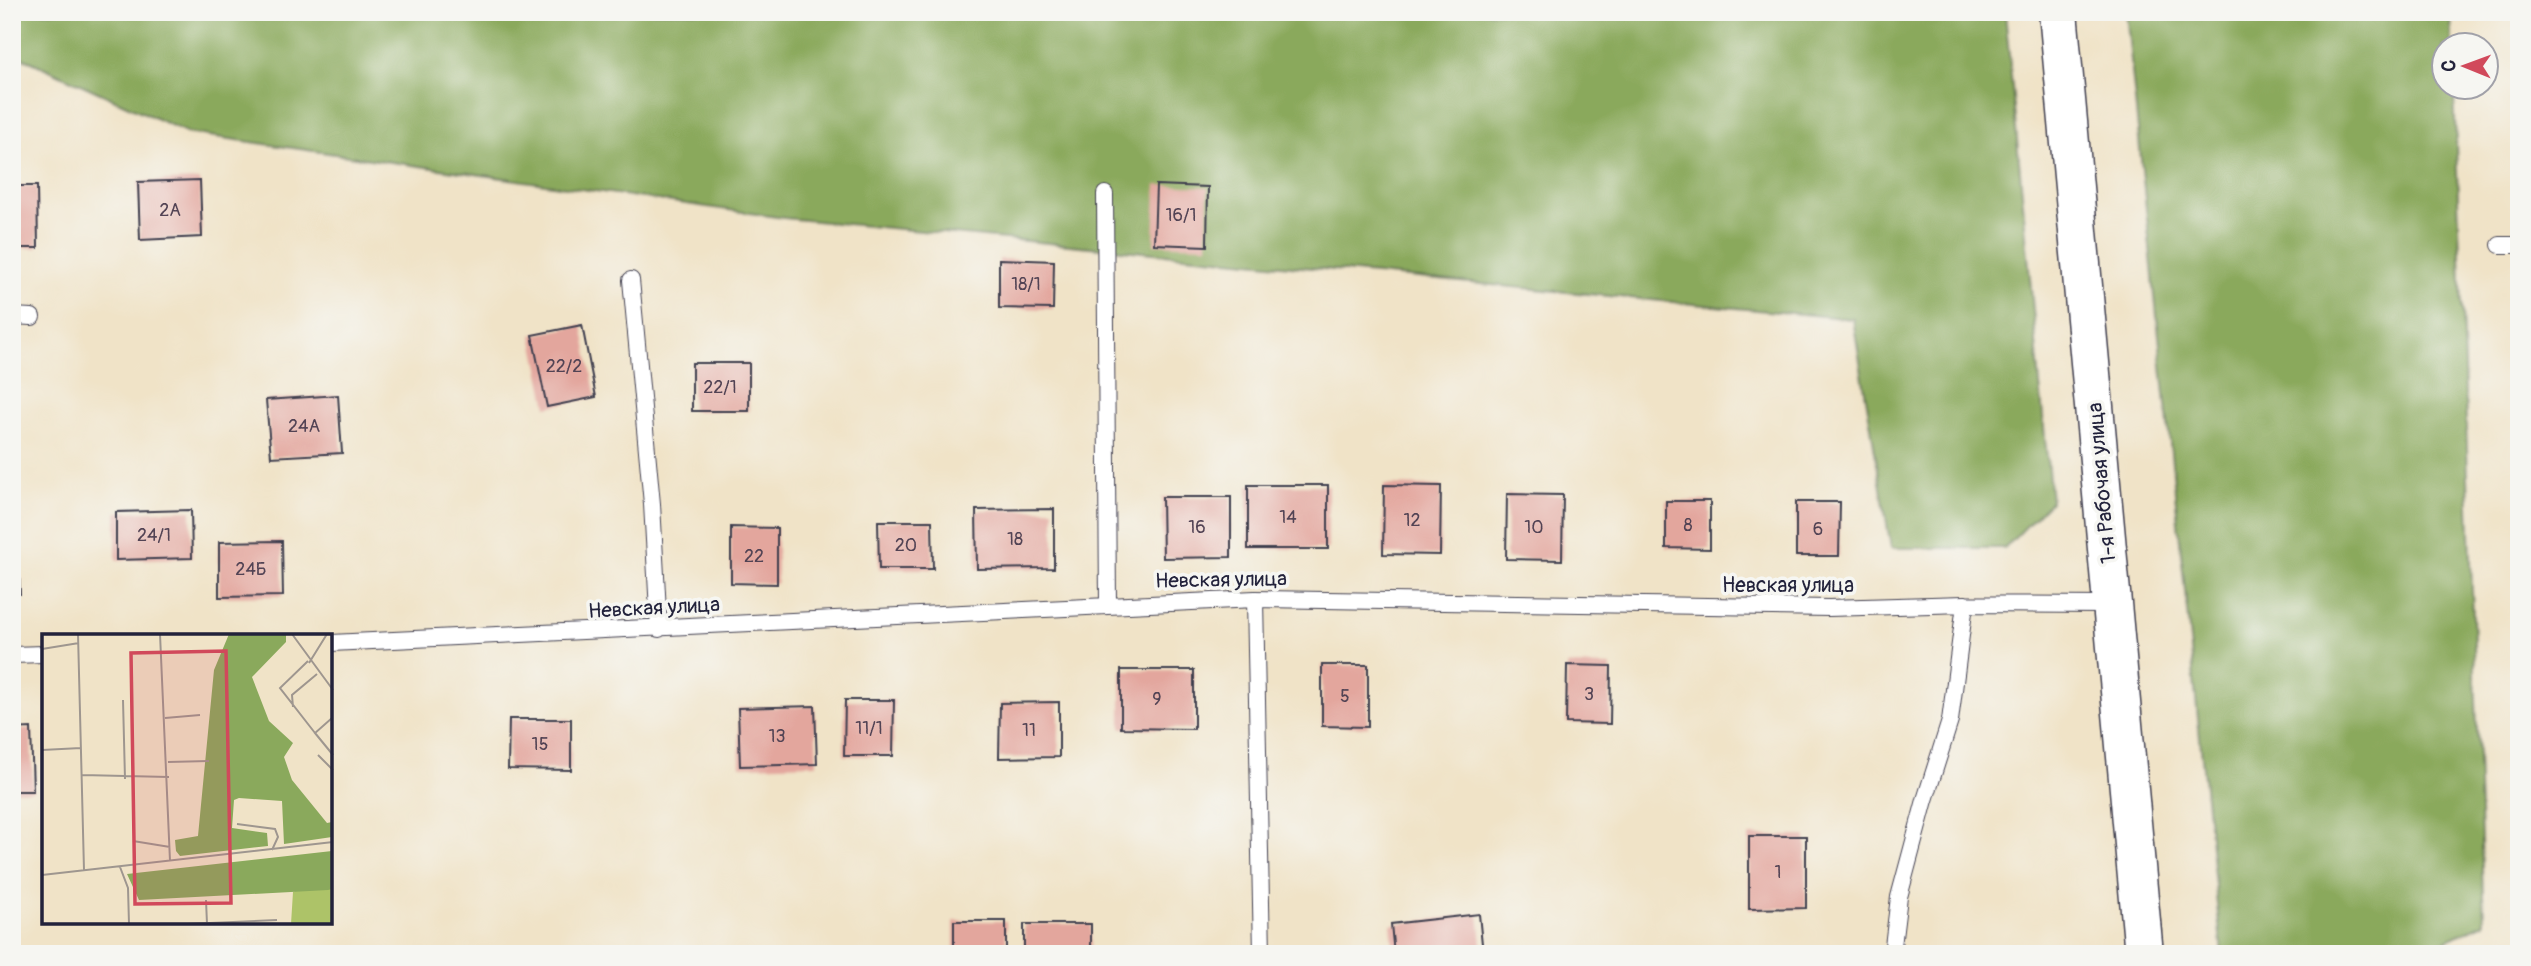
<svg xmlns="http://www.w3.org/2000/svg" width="2531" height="966" font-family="Pangolin,sans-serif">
<rect width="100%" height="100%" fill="#f6f6f2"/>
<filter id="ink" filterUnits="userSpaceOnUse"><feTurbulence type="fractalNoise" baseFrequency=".0143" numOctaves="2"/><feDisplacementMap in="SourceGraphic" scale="14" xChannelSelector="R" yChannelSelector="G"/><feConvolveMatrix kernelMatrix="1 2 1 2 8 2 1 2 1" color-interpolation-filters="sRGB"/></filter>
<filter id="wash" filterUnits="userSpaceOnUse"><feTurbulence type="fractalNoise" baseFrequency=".00686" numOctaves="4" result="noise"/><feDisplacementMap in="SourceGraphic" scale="28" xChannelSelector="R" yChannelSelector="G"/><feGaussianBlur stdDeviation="1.57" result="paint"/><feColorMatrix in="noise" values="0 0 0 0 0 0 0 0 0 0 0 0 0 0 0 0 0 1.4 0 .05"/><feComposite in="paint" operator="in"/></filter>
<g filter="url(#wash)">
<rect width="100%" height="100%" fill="#f0e3c7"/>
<path fill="#8aa95c" stroke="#56664c" stroke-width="2" d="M12 12H2005L2051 501 2005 548H1891L1853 319 784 218 188 133 12 53Z
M2126 12H2451L2452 45 2444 46V88H2454L2484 923 2417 954H2222Z"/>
<g id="blocks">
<path fill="#e3a69d" d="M200 180 202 237 140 240 138 182Z
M1156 185 1208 187 1207 246 1154 244Z
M12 186H37L38 248H12Z
M999 259 1054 261 1053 309 999 308Z
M582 325 596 397 547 407 532 335Z
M692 363H749V411H692Z
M338 395 342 453 271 457 266 400Z
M1248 485H1328V549H1248Z
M1384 485 1441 486 1440 555 1383 554Z
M1507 494 1563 495 1562 560 1506 559Z
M1162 497H1231V557L1163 558Z
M1666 501H1710V549L1666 548Z
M1796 502H1840L1839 556H1796Z
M1054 509V568L977 569 976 510Z
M191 510 192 558 116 560V512Z
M878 521H932L933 569H879Z
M731 527 777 528V584L731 583Z
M12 539H18L20 594H12Z
M282 541 283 596 219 597V542Z
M1322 665H1368V727L1322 726Z
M1567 665 1611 666 1610 724 1566 723Z
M1121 670H1194V729L1121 728Z
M845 700H894L893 756H844Z
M1059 702V757L999 758 1000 703Z
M815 706 817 764 740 766 738 708Z
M509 719H571V770L508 769Z
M31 728 33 791H12V729Z
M1749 836H1806V908L1749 909Z
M1479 914 1483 954H1394L1391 924Z
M954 921H1006V954H954Z
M1024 924H1091V954H1024Z"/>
</g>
</g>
<g filter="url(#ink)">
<use href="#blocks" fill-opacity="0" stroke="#413f50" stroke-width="2"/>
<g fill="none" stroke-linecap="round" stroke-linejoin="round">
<defs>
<path id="service" d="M1105 194 1108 605
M2500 245H2519
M631 280 652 504 659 629
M12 316 32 317
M1255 599 1262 954
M331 643 1255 599 1829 608 1965 604 2113 605
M12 655 44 654
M1892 954 1899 897 1925 800 1950 721 1965 604"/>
<path id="primary" d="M2058 12 2144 954"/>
</defs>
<use href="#service" stroke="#413f50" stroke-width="18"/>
<use href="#primary" stroke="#413f50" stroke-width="41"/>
<use href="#service" stroke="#fff" stroke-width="16"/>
<use href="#primary" stroke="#fff" stroke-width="38"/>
</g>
</g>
<g text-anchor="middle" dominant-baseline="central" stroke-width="7" stroke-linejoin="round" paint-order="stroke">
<g font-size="18" fill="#524354">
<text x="170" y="210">2А</text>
<text x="1181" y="215">16/1</text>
<text x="1026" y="284">18/1</text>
<text x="564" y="366">22/2</text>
<text x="720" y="387">22/1</text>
<text x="304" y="426">24А</text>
<text x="1288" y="517">14</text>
<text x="1412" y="520">12</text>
<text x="1688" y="525">8</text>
<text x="1197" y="527">16</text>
<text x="1534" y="527">10</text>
<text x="1818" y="529">6</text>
<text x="154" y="535">24/1</text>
<text x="1015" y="539">18</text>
<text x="906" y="545">20</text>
<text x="754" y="556">22</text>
<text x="251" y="569">24Б</text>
<text x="1589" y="694">3</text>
<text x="1345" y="696">5</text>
<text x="1157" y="699">9</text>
<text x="869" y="728">11/1</text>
<text x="1029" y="730">11</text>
<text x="777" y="736">13</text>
<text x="540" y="744">15</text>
<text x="1778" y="872">1</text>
</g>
<g font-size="21" fill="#22223b" stroke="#f6f6f2">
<text transform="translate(2102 483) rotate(-95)">1-я Рабочая улица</text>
<text transform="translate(1221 580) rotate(-1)">Невская улица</text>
<text x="1788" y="585">Невская улица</text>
<text transform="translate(654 608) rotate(-3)">Невская улица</text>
</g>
</g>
<g transform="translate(42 634)">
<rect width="290" height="290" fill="#f0e3c7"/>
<path d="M290 241V290H249L251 258Z" fill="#adc368"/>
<path d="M187 0H244V8L210 43 227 87 251 109 242 123 250 146 285 189 290 188V203L242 210 240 167 197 164 192 166 190 194 225 199 226 212 138 222 134 217 133 206 156 202 172 36ZM290 217V255L286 256 97 266 85 240Z" fill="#8aa95c"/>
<path fill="none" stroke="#9e968f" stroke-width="2" d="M36 0 42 236M118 0 128 227M250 0 291 56M0 15 37 9M266 27 238 54 273 99M267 29 285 0M81 66 83 145M251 73 250 61 275 40M123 84 158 81M290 84 273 99 291 121M0 116 39 114M276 121 291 136M126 128 167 127M40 141 127 143M195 190 233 195 236 203 230 216M91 207 128 213M78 233 86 254 87 290M0 241 291 208M164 266 165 290M145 290 235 286"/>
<path fill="#d1495b" fill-opacity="0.15" stroke="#d1495b" stroke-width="3.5" d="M184 17 189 269 93 270 89 19Z"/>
<rect width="290" height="290" fill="none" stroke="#22223b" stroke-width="3.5"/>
</g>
<rect width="2531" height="966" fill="none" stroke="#f6f6f2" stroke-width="42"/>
<g transform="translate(2465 66) rotate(271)"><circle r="33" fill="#f6f6f2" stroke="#a1a1a9" stroke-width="2"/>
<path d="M0-5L12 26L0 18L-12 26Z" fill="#d1495b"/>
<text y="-10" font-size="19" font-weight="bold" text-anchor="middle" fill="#22223b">С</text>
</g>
</svg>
